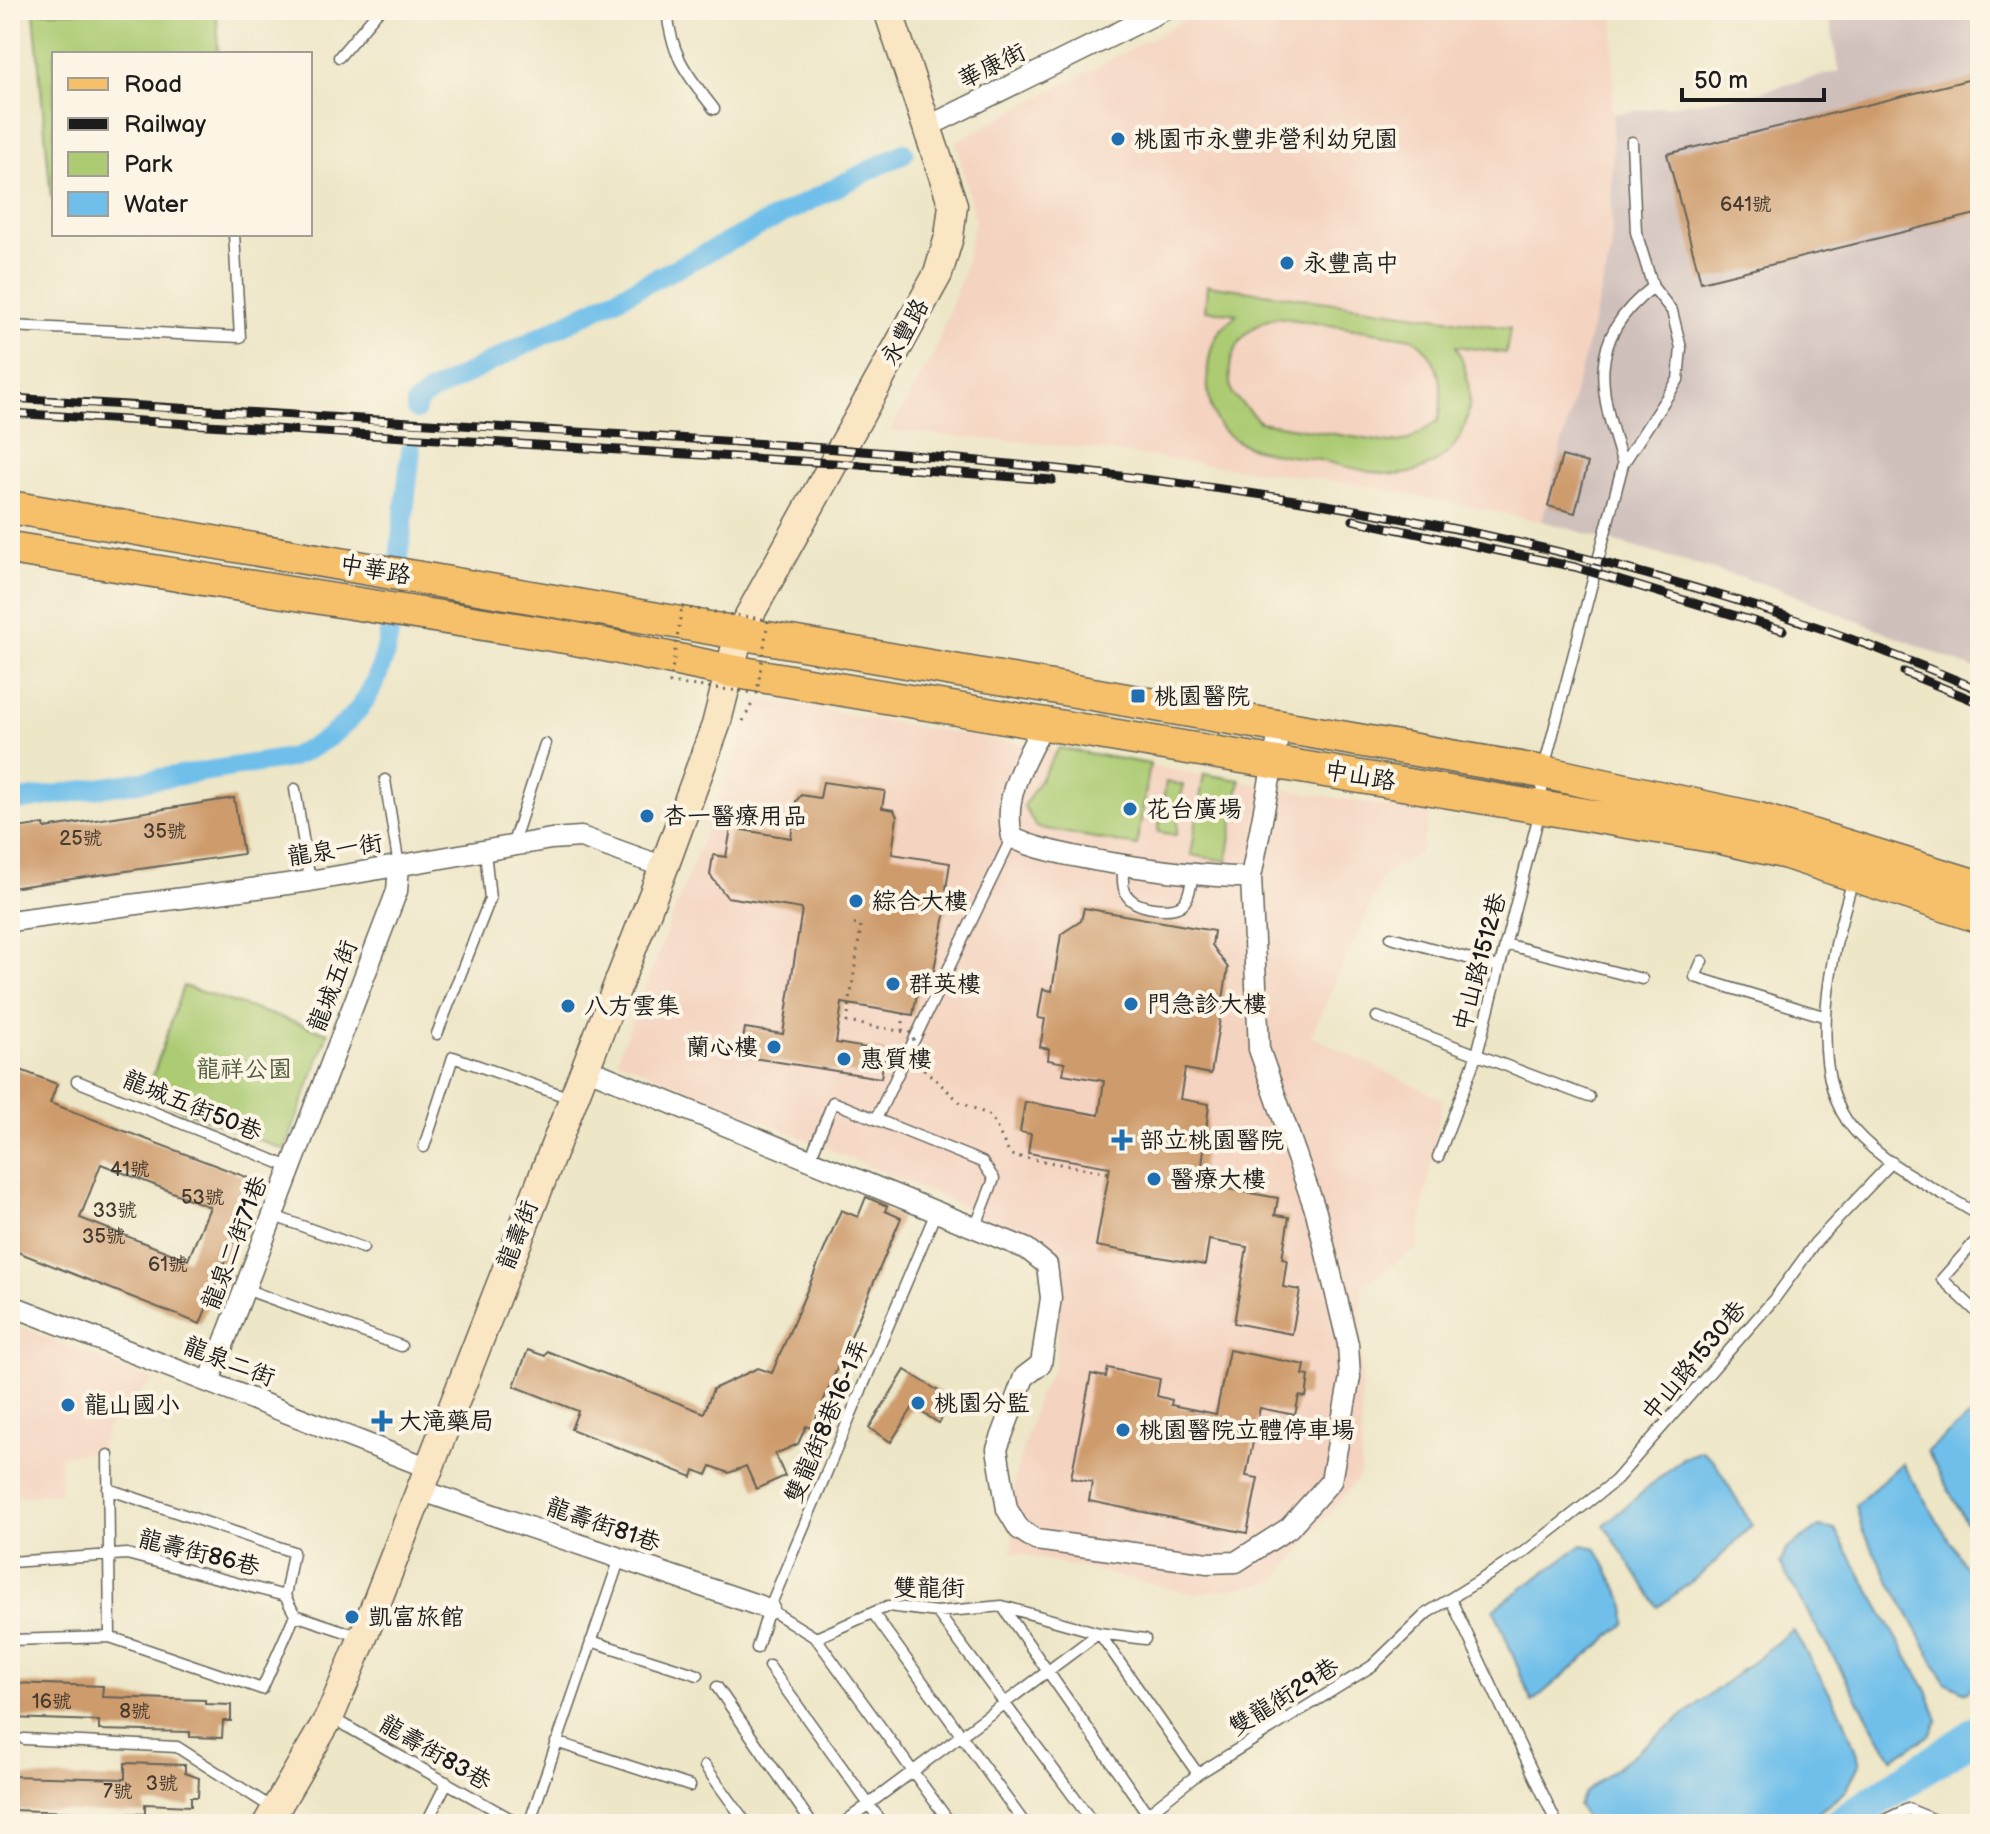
<svg xmlns="http://www.w3.org/2000/svg" width="1990" height="1834" font-family="'Balsamiq Sans','LXGW WenKai TC',sans-serif">
<rect width="100%" height="100%" fill="#fcf5e5"/>
<filter id="ink" filterUnits="userSpaceOnUse"><feTurbulence type="fractalNoise" baseFrequency=".0125" numOctaves="2"/><feDisplacementMap in="SourceGraphic" scale="16" xChannelSelector="R" yChannelSelector="G"/><feConvolveMatrix kernelMatrix="1 2 1 2 8 2 1 2 1" color-interpolation-filters="sRGB"/></filter>
<filter id="wash" filterUnits="userSpaceOnUse"><feTurbulence type="fractalNoise" baseFrequency=".006" numOctaves="4" result="noise"/><feDisplacementMap in="SourceGraphic" scale="32" xChannelSelector="R" yChannelSelector="G"/><feGaussianBlur stdDeviation="1.8" result="paint"/><feColorMatrix in="noise" values="0 0 0 0 0 0 0 0 0 0 0 0 0 0 0 0 0 1.4 0 .05"/><feComposite in="paint" operator="in"/></filter>
<g filter="url(#wash)">
<rect width="100%" height="100%" fill="#ede6c7"/>
<path fill="#f4d3c0" d="M1204 10H1614L1611 252 1542 521 1362 485 1068 446 890 431 933 355 963 274 975 220 956 141Z
M757 699 1430 814 1421 852 1384 875 1311 1036 1442 1099 1417 1248 1362 1286 1361 1474 1275 1582 1195 1594 1012 1552 1015 1476 1038 1397 1055 1364 1063 1258 953 1202 617 1059Z
M10 1323 153 1380 119 1412 107 1429 100 1450 60 1456 61 1493 10 1497Z"/>
<path fill="#d0c0bc" d="M1828 10H1980V671L1777 588 1542 521 1611 252 1613 114 1755 93 1839 71Z"/>
<path fill="#accb72" stroke="#647447" stroke-width="2" fill-rule="evenodd" d="M217 10 218 54H54V197H51L34 12Z
M1207 285 1510 328 1506 353 1456 346C1481 398 1473 455 1410 473 1388 479 1337 464 1314 459 1285 455 1243 453 1222 429 1205 409 1204 365 1214 341 1218 330 1229 322 1237 314L1205 310ZM1277 317 1412 338C1440 355 1446 391 1438 421L1409 440 1390 443 1260 422 1232 394C1223 357 1240 328 1277 317Z
M1059 748 1150 764 1137 846 1036 827 1024 806Z
M1204 774 1240 780 1227 861 1191 855Z
M1166 782 1183 785 1176 835 1158 832Z
M183 986 328 1033 285 1150 146 1096Z"/>
<path fill="#70bfea" stroke="#466e83" stroke-width="2" d="M1979 1409 1980 1410V1547L1927 1451Z
M1702 1451 1714 1461 1752 1525 1708 1569 1658 1607 1604 1525 1683 1458Z
M1902 1463 1980 1590V1681L1966 1692 1945 1682 1862 1530 1856 1505Z
M1819 1527 1835 1530 1927 1691 1938 1720 1931 1734 1892 1759 1780 1564 1786 1550Z
M1582 1545 1596 1548 1625 1603 1626 1623 1532 1702 1494 1609Z
M1793 1630 1843 1717 1860 1763 1845 1792 1803 1824H1590L1578 1806 1584 1793Z"/>
<g fill="none" stroke-linecap="round" stroke-linejoin="round">
<path stroke="#70bfea" stroke-width="20" d="M416 410V404L429 393 904 153
M399 557 411 450
M10 802 290 758C351 732 381 694 390 627"/>
<path stroke="#70bfea" stroke-width="34" d="M1840 1824 1980 1731"/>
</g>
<g id="blocks">
<path fill="#ce9b6c" fill-rule="evenodd" d="M1980 77V213L1701 282 1667 154Z
M1562 456 1588 463 1575 513 1548 506Z
M823 782 885 791 882 808 894 810 897 817 892 854 950 863 946 889 959 891 957 907 947 906 933 974 917 994 913 1015 842 1003 836 1043 885 1051 881 1078 740 1056 745 1028 783 1034 802 909 727 897 710 875 713 855 726 857 731 828 791 838 796 801 801 795 820 798Z
M234 798 243 854 10 888V829L44 824 45 828Z
M1084 908 1214 931 1212 945 1228 968 1211 1074 1185 1069 1180 1099 1209 1104 1200 1184 1278 1198 1275 1215 1289 1217 1282 1259 1287 1260 1283 1287 1300 1290 1292 1334 1234 1323 1247 1247 1209 1240 1205 1265 1096 1246 1110 1167 1028 1153 1031 1134 1020 1132 1025 1102 1099 1115 1104 1081 1063 1074 1065 1063 1048 1060 1049 1049 1040 1047 1045 1019 1038 1018 1043 989 1052 991 1061 934 1081 921Z
M13 1067 57 1084 50 1103 257 1181 200 1324 10 1249V1076ZM101 1164 210 1207 188 1260 80 1218Z
M866 1197 887 1206 885 1211 901 1218 812 1428 806 1426 798 1444 775 1454 785 1476 756 1489 746 1466 729 1473 711 1466 707 1475 694 1470 692 1477 571 1429 578 1411 514 1386 528 1350 545 1356 547 1351 704 1413 713 1389 758 1368 772 1373 841 1210 858 1217Z
M1229 1350 1305 1365 1303 1375 1309 1376 1306 1397 1299 1396 1295 1415 1260 1408 1246 1476 1258 1478 1247 1533 1089 1501 1092 1482 1071 1478 1091 1374 1106 1377 1108 1368 1160 1379 1157 1396 1172 1400 1171 1405 1216 1414Z
M905 1370 953 1400 939 1423 913 1407 891 1442 869 1428Z
M10 1683 103 1686 102 1697 205 1700V1704L231 1705V1721H223L222 1738 190 1737V1732L99 1730V1721L10 1718Z
M125 1763 185 1765V1773L199 1778 198 1797H191V1806L145 1804V1814L10 1810V1776L125 1779Z"/>
</g>
</g>
<g filter="url(#ink)">
<use href="#blocks" fill-opacity="0" stroke="#656358" stroke-width="2"/>
<g fill="none" stroke-linecap="round" stroke-linejoin="round">
<defs>
<path id="lane" d="M667 10C671 56 687 74 714 109
M339 57 379 10
M10 326 240 337 234 234
M1623 464C1600 392 1584 340 1653 287
M385 780 399 866
M295 789 310 881
M512 846 545 744
M1124 864C1120 891 1125 904 1153 908 1185 912 1188 903 1193 874
M1854 877C1833 944 1802 1071 1854 1130 1886 1167 1939 1190 1980 1216
M1391 937 1499 967
M1505 944 1642 979
M1702 961 1695 977 1823 1016
M1377 1017 1589 1097
M437 1034 490 899 485 851
M77 1081 292 1168
M876 1119 1012 837
M424 1147 453 1057 570 1098
M1438 1157 1477 1054 1541 807 1543 772 1623 464 1678 380 1681 348 1672 311 1653 287 1636 232 1632 142
M810 1159 833 1102 982 1162 994 1179 975 1228
M274 1216 363 1248
M1980 1236 1942 1279 1980 1315
M245 1289 401 1346
M108 1455 110 1637
M108 1489 293 1552 285 1596
M10 1562 127 1554 285 1596 295 1615 361 1637
M1451 1600 1557 1824
M1002 1606 1147 1813
M769 1609 816 1638 888 1606 937 1612 1002 1606 1099 1633 1145 1639
M937 1612 1094 1824
M873 1613 1025 1824
M816 1638 951 1824
M10 1640 110 1637 262 1689 295 1615
M591 1641 698 1675
M757 1648 769 1609 936 1212
M769 1666 883 1824
M717 1687 812 1824
M330 1717 520 1824
M24 1739 177 1747 274 1809
M556 1742 690 1786
M705 1766 747 1824
M426 1824 447 1782
M529 1824 620 1558
M842 1824 1099 1633 1198 1774
M1134 1824 1198 1774 1372 1666 1427 1613 1522 1554 1615 1481 1775 1298 1815 1243 1892 1162
M1876 1824 1908 1809 1945 1824"/>
<path id="street" d="M929 126 1164 10
M1044 722C1026 761 1002 794 1012 837 1046 858 1208 879 1251 877
M10 921 310 881 551 839 581 837 664 867
M583 1067 1027 1249 1047 1265 1051 1298 1041 1364 1024 1377 997 1449 1007 1509 1019 1529 1036 1540 1208 1563 1236 1562 1289 1528 1331 1481 1350 1377 1348 1344 1316 1212 1259 1049 1251 877 1280 727
M10 1305 429 1468
M209 1382 397 891 399 866
M420 1490 769 1609"/>
<path id="secondary" d="M267 1824 330 1716 363 1637 664 867 716 725 739 634 938 274 949 237 953 205 888 10"/>
<path id="primary" d="M10 507 1543 772 1759 819 1980 887
M10 548 571 638 731 671 1717 837 1787 853 1980 917"/>
</defs>
<use href="#lane" stroke="#656358" stroke-width="13"/>
<use href="#street" stroke="#656358" stroke-width="23"/>
<use href="#secondary" stroke="#656358" stroke-width="31"/>
<use href="#primary" stroke="#656358" stroke-width="35"/>
<path stroke="#656358" stroke-width="3" stroke-dasharray="2 6" stroke-linecap="butt" d="M743 721 754 700
M902 1031 904 1014"/>
<use href="#lane" stroke="#fff" stroke-width="10"/>
<use href="#street" stroke="#fff" stroke-width="20"/>
<use href="#secondary" stroke="#fbe6c4" stroke-width="28"/>
<use href="#primary" stroke="#f6c06b" stroke-width="32"/>
<defs>
<path id="rail" d="M10 398C221 412 432 424 643 436 1102 464 1553 506 1980 690
M10 413 833 463 1052 480
M1353 520 1575 567 1783 630
M1904 672 1980 703"/>
</defs>
<use href="#rail" stroke="#1c1c1c" stroke-width="9"/>
<use href="#rail" stroke="#fcf5e5" stroke-width="6" stroke-dasharray="18" stroke-linecap="butt"/>
<path stroke="#656358" stroke-width="3" stroke-dasharray="2 6" stroke-linecap="butt" d="M682 607 768 620 757 693 670 683Z
M854 924 861 925 847 1022 911 1033 924 1069 960 1102 991 1116 1010 1155 1109 1173"/>
</g>
</g>
<g fill="#1f6fb2" stroke="#fcf5e5" stroke-width="3">
<circle cx="1118" cy="139" r="8"/>
<circle cx="1287" cy="263" r="8"/>
<rect x="1130" y="688" width="16" height="16" rx="4"/>
<circle cx="1130" cy="809" r="8"/>
<circle cx="647" cy="816" r="8"/>
<circle cx="856" cy="901" r="8"/>
<circle cx="893" cy="984" r="8"/>
<circle cx="1131" cy="1004" r="8"/>
<circle cx="568" cy="1006" r="8"/>
<circle cx="774" cy="1047" r="8"/>
<circle cx="844" cy="1059" r="8"/>
<path d="M1118 1128h8v8h8v8h-8v8h-8v-8h-8v-8h8z"/>
<circle cx="1154" cy="1179" r="8"/>
<circle cx="918" cy="1403" r="8"/>
<circle cx="68" cy="1405" r="8"/>
<path d="M378 1409h8v8h8v8h-8v8h-8v-8h-8v-8h8z"/>
<circle cx="1123" cy="1430" r="8"/>
<circle cx="352" cy="1617" r="8"/>
</g>
<g text-anchor="middle" dominant-baseline="central" stroke-width="8" stroke-linejoin="round" paint-order="stroke">
<g font-size="20" fill="#483c30">
<text x="1746" y="205">641號</text>
<text x="165" y="832">35號</text>
<text x="81" y="839">25號</text>
<text x="130" y="1170">41號</text>
<text x="203" y="1198">53號</text>
<text x="115" y="1211">33號</text>
<text x="104" y="1237">35號</text>
<text x="168" y="1265">61號</text>
<text x="52" y="1702">16號</text>
<text x="135" y="1712">8號</text>
<text x="162" y="1784">3號</text>
<text x="118" y="1792">7號</text>
</g>
<g font-size="24" fill="#1c1c1c" stroke="#fcf5e5">
<text transform="translate(992 66) rotate(-26)">華康街</text>
<text transform="translate(905 332) rotate(-61)">永豐路</text>
<text transform="translate(375 570) rotate(10)">中華路</text>
<text transform="translate(1360 776) rotate(10)">中山路</text>
<text transform="translate(335 850) rotate(-9)">龍泉一街</text>
<text transform="translate(1480 962) rotate(-75)">中山路1512巷</text>
<text transform="translate(333 986) rotate(-69)">龍城五街</text>
<text transform="translate(192 1106) rotate(22)">龍城五街50巷</text>
<text transform="translate(518 1235) rotate(-69)">龍壽街</text>
<text transform="translate(235 1243) rotate(-69)">龍泉二街71巷</text>
<text transform="translate(1694 1361) rotate(-50)">中山路1530巷</text>
<text transform="translate(229 1362) rotate(21)">龍泉二街</text>
<text transform="translate(827 1421) rotate(-67)">雙龍街8巷16-1弄</text>
<text transform="translate(603 1525) rotate(19)">龍壽街81巷</text>
<text transform="translate(199 1553) rotate(14)">龍壽街86巷</text>
<text x="929" y="1588">雙龍街</text>
<text transform="translate(1284 1697) rotate(-32)">雙龍街29巷</text>
<text transform="translate(435 1753) rotate(30)">龍壽街83巷</text>
</g>
<g font-size="24" fill="#1c1c1c" stroke="#fcf5e5" text-anchor="start">
<text x="1134" y="139">桃園市永豐非營利幼兒園</text>
<text x="1303" y="263">永豐高中</text>
<text x="1154" y="696">桃園醫院</text>
<text x="1146" y="809">花台廣場</text>
<text x="663" y="816">杏一醫療用品</text>
<text x="872" y="901">綜合大樓</text>
<text x="909" y="984">群英樓</text>
<text x="1147" y="1004">門急診大樓</text>
<text x="584" y="1006">八方雲集</text>
<text x="758" y="1047" text-anchor="end">蘭心樓</text>
<text x="860" y="1059">惠質樓</text>
<text x="1140" y="1140">部立桃園醫院</text>
<text x="1170" y="1179">醫療大樓</text>
<text x="934" y="1403">桃園分監</text>
<text x="84" y="1405">龍山國小</text>
<text x="398" y="1421">大滝藥局</text>
<text x="1139" y="1430">桃園醫院立體停車場</text>
<text x="368" y="1617">凱富旅館</text>
</g>
<g font-size="24" fill="#4e593a" stroke="#fcf5e5">
<text x="244" y="1069">龍祥公園</text>
</g>
</g>
<rect width="1990" height="1834" fill="none" stroke="#fcf5e5" stroke-width="40"/>
<rect x="52" y="52" width="260" height="184" fill="#fcf5e5" stroke="#a29e95" stroke-width="2"/>
<rect x="68" y="78" width="40" height="12" fill="#f6c06b" stroke="#a29e95" stroke-width="2"/>
<text x="124" y="92" font-size="24" fill="#1c1c1c">Road</text>
<rect x="68" y="118" width="40" height="12" fill="#1c1c1c" stroke="#a29e95" stroke-width="2"/>
<text x="124" y="132" font-size="24" fill="#1c1c1c">Railway</text>
<rect x="68" y="152" width="40" height="24" fill="#accb72" stroke="#a29e95" stroke-width="2"/>
<text x="124" y="172" font-size="24" fill="#1c1c1c">Park</text>
<rect x="68" y="192" width="40" height="24" fill="#70bfea" stroke="#a29e95" stroke-width="2"/>
<text x="124" y="212" font-size="24" fill="#1c1c1c">Water</text>
<path d="M1682 88v12h142v-12" fill="none" stroke="#1c1c1c" stroke-width="4"/>
<text x="1694" y="88" font-size="24" fill="#1c1c1c" stroke="#fcf5e5" stroke-width="6" paint-order="stroke">50 m</text>
</svg>
